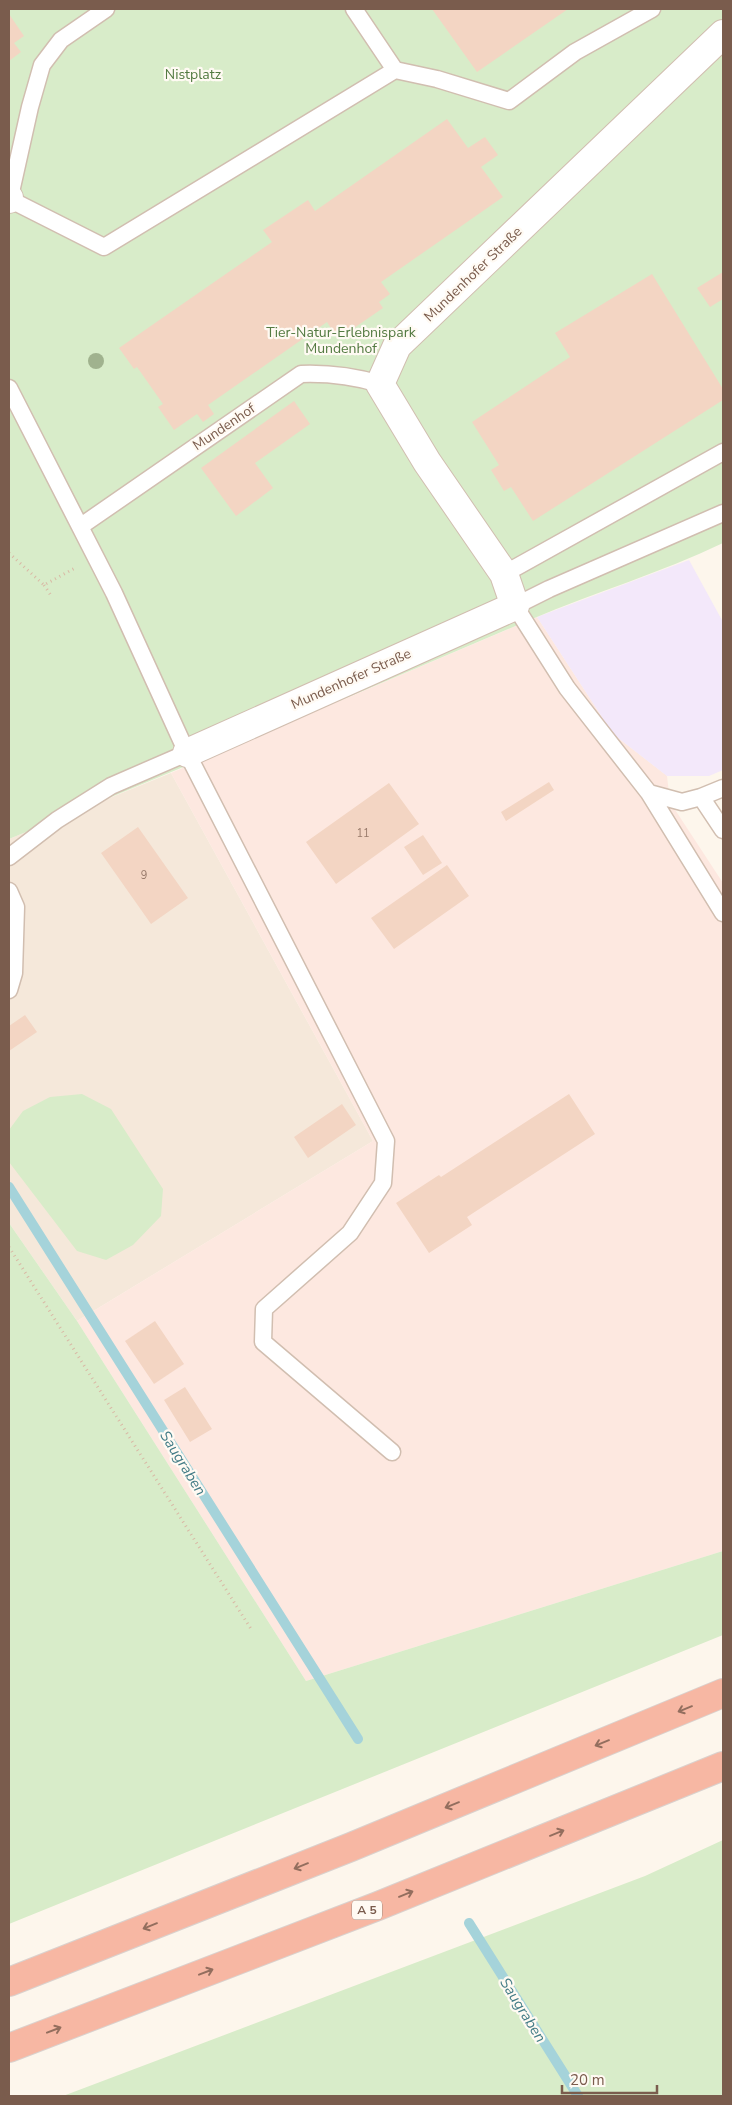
<svg xmlns="http://www.w3.org/2000/svg" width="732" height="2105" font-family="'Nunito Sans',sans-serif">
<rect width="100%" height="100%" fill="#fdf6ec"/>
<path fill="#f5e8da" d="M171 773 373 1141 77 1321 9 1223V839Z"/>
<path fill="#fde8e0" d="M537 617 613 734 667 776 670 802 723 883V1551L306 1681 77 1321 373 1141 171 773Z"/>
<path fill="#f3e8fa" d="M689 560 723 622V770L709 776H667L613 734 537 617Z"/>
<path fill="#d8ecc9" d="M9 9H723V543C661 573 595 592 532 619 358 693 184 768 9 839Z
M82 1094 111 1109 163 1189 161 1216 133 1245 106 1260 77 1251 9 1162V1130L23 1111 50 1097Z
M9 1223 77 1321 306 1681 723 1551V1635L9 1924Z
M723 1840V2096H63L645 1876Z"/>
<g fill="none" stroke-linecap="round" stroke-linejoin="round">
<path stroke="#a5d3da" stroke-width="10" d="M9 1187 358 1739
M469 1923 578 2096"/>
</g>
<path fill="#f3d5c3" d="M432 9H568L477 72Z
M9 14 24 36 14 43 21 52 9 61Z
M447 119 468 148 485 137 498 155 481 167 503 197 381 282 390 294 379 302 383 308 338 339 327 322 208 405 214 414 203 422 197 414 174 430 158 407 163 404 137 367 134 369 119 348 272 242 263 230 308 200 315 211Z
M723 272V299L710 307 697 288Z
M652 274 723 389V400L533 521 511 487 504 491 491 470 499 465 472 422 570 357 555 333Z
M294 401 310 424 255 463 273 488 236 516 201 468Z
M549 782 554 790 506 821 501 812Z
M389 783 419 824 336 884 306 842Z
M138 827 188 898 151 924 101 853Z
M423 835 442 863 423 875 404 847Z
M447 865 469 896 394 949 371 918Z
M25 1015 37 1032 9 1051V1026Z
M569 1094 595 1134 467 1217 472 1225 429 1253 396 1203 439 1175 441 1177Z
M342 1104 356 1125 308 1158 294 1137Z
M155 1321 184 1364 154 1384 125 1341Z
M185 1387 212 1429 190 1442 164 1400Z"/>
<g fill="none" stroke-linecap="round" stroke-linejoin="round">
<defs>
<path id="lane" d="M354 9 395 70
M9 199 104 247 395 70 437 79 509 101 575 52 652 9
M9 201 30 107 42 65 61 40 106 9
M9 388 114 593 187 753 386 1141 383 1183 350 1233 264 1309 263 1342 392 1452
M723 513 549 589 515 606 567 688 649 793 682 802 701 797 723 830
M81 526 301 374C329 373 353 376 380 384
M504 574 723 452
M649 793 723 913
M701 797 723 788
M9 857 57 820 111 786 187 753
M9 891 16 907 14 973 9 990"/>
<path id="street" d="M9 198V199
M187 753 515 606 504 574 427 462 380 384 397 346 723 34"/>
<path id="highway" d="M9 1982 351 1847 723 1693
M9 2048 378 1906 723 1766"/>
</defs>
<use href="#lane" stroke="#d1beb0" stroke-width="19"/>
<use href="#street" stroke="#d1beb0" stroke-width="30"/>
<use href="#highway" stroke="#dad1cd" stroke-width="30"/>
<path stroke="#d9b8a5" stroke-width="3" stroke-dasharray="1 4" stroke-linecap="butt" d="M9 553 44 585 75 568
M44 585 52 597
M9 1247 251 1629"/>
<use href="#lane" stroke="#fff" stroke-width="16"/>
<use href="#street" stroke="#fff" stroke-width="28"/>
<use href="#highway" stroke="#f7b7a3" stroke-width="28"/>
</g>
<circle fill="#a0b28e" cx="96" cy="361" r="8"/>
<defs><path id="oneway-shaft" d="M-6 0H5M1.5-3L5.5 0L1.5 3" fill="none" stroke-width="1.6" stroke-linecap="round" stroke-linejoin="round" transform="scale(1.25)"/></defs>
<g stroke="#936e5e">
<use href="#oneway-shaft" transform="translate(685 1709) rotate(158)"/>
<use href="#oneway-shaft" transform="translate(602 1743) rotate(158)"/>
<use href="#oneway-shaft" transform="translate(452 1805) rotate(158)"/>
<use href="#oneway-shaft" transform="translate(557 1833) rotate(-22)"/>
<use href="#oneway-shaft" transform="translate(301 1866) rotate(158)"/>
<use href="#oneway-shaft" transform="translate(406 1894) rotate(-22)"/>
<use href="#oneway-shaft" transform="translate(150 1926) rotate(158)"/>
<use href="#oneway-shaft" transform="translate(206 1972) rotate(-21)"/>
<use href="#oneway-shaft" transform="translate(54 2030) rotate(-21)"/>
</g>
<g text-anchor="middle" dominant-baseline="central" stroke-width="4.5" stroke-linejoin="round" paint-order="stroke">
<g font-size="11" fill="#987a6a">
<text x="363" y="833">11</text>
<text x="144" y="875">9</text>
</g>
<rect fill="#fffaf3" stroke="#a28b7f" stroke-width="1" x="352" y="1900.5" width="30" height="19" rx="4"/>
<g font-size="12" font-weight="bold" fill="#7a5c4d">
<text x="367" y="1910">A 5</text>
</g>
<g font-size="14" fill="#537a41" stroke="#fffaf3">
<text x="193" y="74">Nistplatz</text>
<text x="341" y="332">Tier-Natur-Erlebnispark<tspan x="341" dy="16">Mundenhof</tspan></text>
</g>
<g font-size="14" fill="#7a5c4d" stroke="#fffaf3">
<text transform="translate(473 274) rotate(-44)">Mundenhofer Straße</text>
<text transform="translate(224 427) rotate(-34)">Mundenhof</text>
<text transform="translate(351 679) rotate(-24)">Mundenhofer Straße</text>
</g>
<g font-size="15" font-style="italic" fill="#437c86" stroke="#fffaf3">
<text transform="translate(183 1463) rotate(58)">Saugraben</text>
<text transform="translate(523 2010) rotate(58)">Saugraben</text>
</g>
</g>
<rect width="732" height="2105" fill="none" stroke="#7a5c4d" stroke-width="20"/>
<path d="M562 2085v8h95v-8" fill="none" stroke="#7a5c4d" stroke-width="2.5"/>
<text x="570" y="2085" font-size="15" fill="#7a5c4d" stroke="#fffaf3" stroke-width="4" paint-order="stroke">20 m</text>
</svg>
